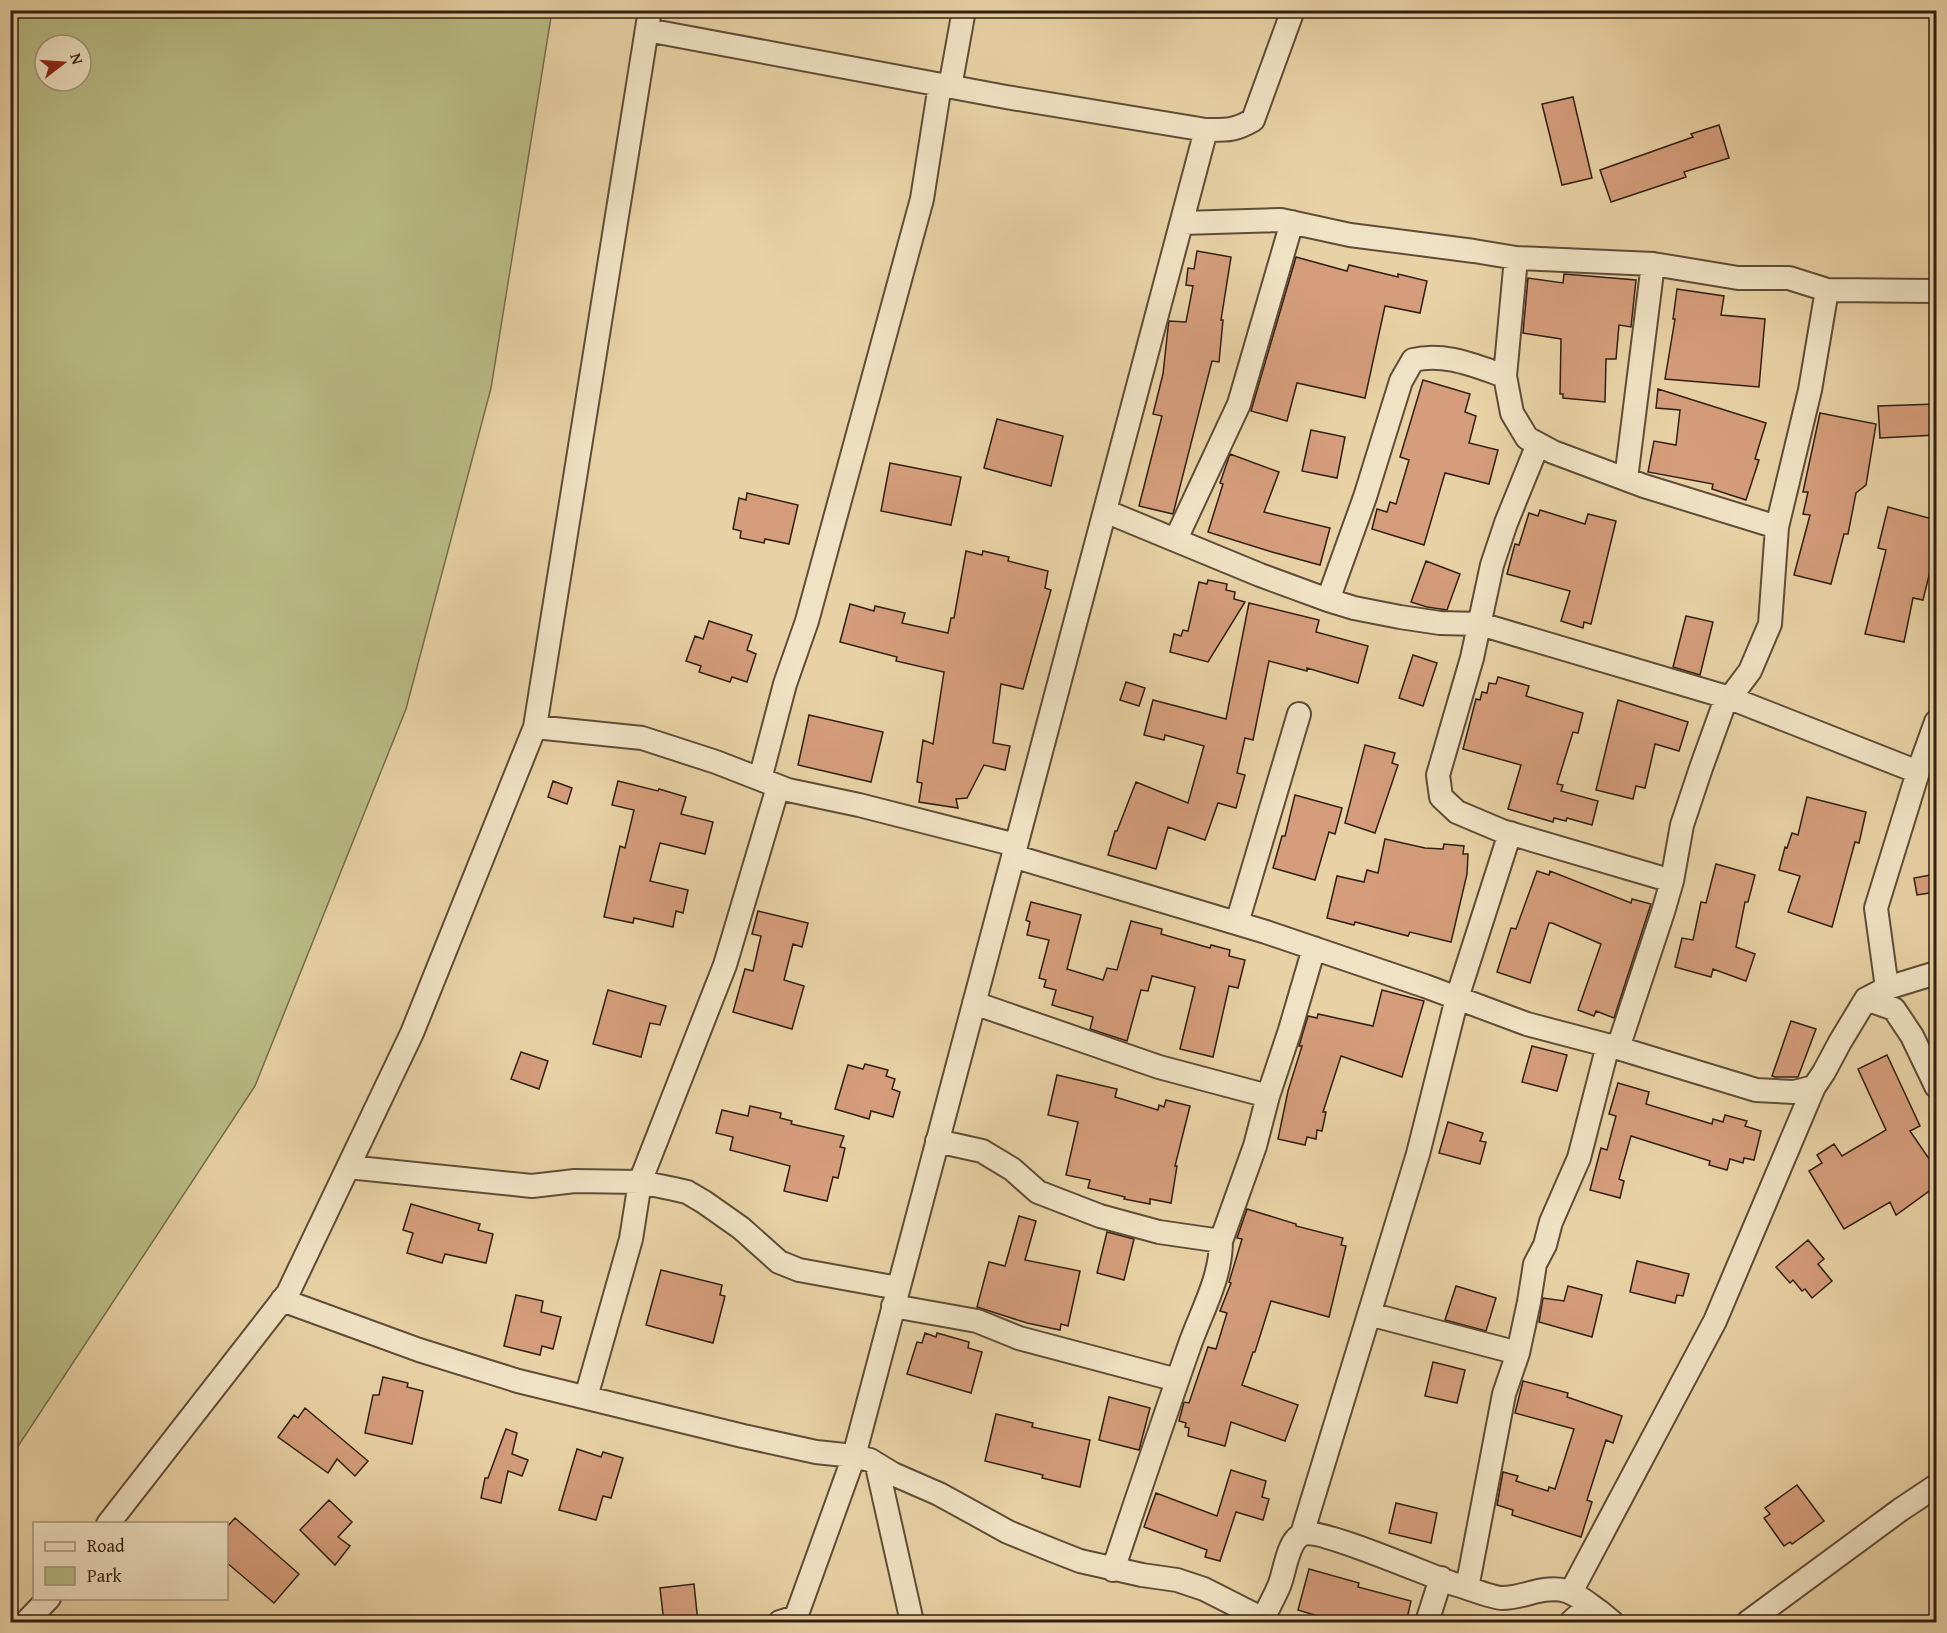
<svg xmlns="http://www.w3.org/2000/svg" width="1947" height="1633" font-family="'Gentium Book Plus',serif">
<rect width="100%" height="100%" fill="#e8d2a5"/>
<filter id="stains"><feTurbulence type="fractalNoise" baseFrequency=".00333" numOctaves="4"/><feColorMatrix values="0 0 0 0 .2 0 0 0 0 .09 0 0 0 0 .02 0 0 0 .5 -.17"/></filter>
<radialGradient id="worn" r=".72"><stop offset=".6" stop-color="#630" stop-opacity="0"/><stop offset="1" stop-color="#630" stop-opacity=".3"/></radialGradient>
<path fill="#b9bb84" stroke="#766d4c" stroke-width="1.5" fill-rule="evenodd" d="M11 10 552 11 491 388 406 709 255 1086 11 1457ZM45 45H81V81H45Z"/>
<path fill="#d59d7b" stroke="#321f13" stroke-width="1.5" d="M1573 97 1592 178 1562 185 1542 104Z
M1719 125 1729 158 1684 172 1686 177 1611 202 1600 170 1693 137 1691 134Z
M1197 251 1231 257 1221 320H1223L1219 362 1212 361 1173 514 1139 506 1162 416 1153 414 1163 374 1168 328 1169 321 1186 322 1193 286 1186 285 1188 268 1194 269Z
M1296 257 1347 271 1349 265 1398 277V274L1427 281 1420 313 1385 306 1365 398 1297 383 1287 421 1251 411Z
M1564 274 1636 280 1631 327 1619 325 1616 359H1606L1605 402 1563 398V394H1560L1561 339 1523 333 1528 278 1563 283Z
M1677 289 1724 296 1721 315 1765 319 1759 387 1665 379 1675 319H1673Z
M1423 380 1470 394 1465 412 1476 416 1469 443 1498 450 1489 484 1445 473 1424 545 1372 529 1377 509 1387 512 1390 502 1396 504 1409 460 1400 457Z
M1658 389 1766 423 1755 459 1759 460 1746 500 1712 489 1713 484 1648 472 1654 441 1676 445 1680 410 1656 408Z
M1936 404V435L1880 438 1878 406Z
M1820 413 1876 424 1866 485 1856 493 1848 534H1844L1831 584 1794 575 1810 515 1803 514 1808 492H1803Z
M997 419 1063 436 1051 486 984 468Z
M1311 430 1345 437 1337 478 1302 471Z
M1230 454 1279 472 1264 512 1330 528 1320 565 1272 552 1208 532 1223 484 1220 483Z
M890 463 961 477 951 525 881 511Z
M747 493 798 505 789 544 765 539 764 543 740 538 741 531 733 529 739 498 746 500Z
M1888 507 1936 520V547L1923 600 1913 598 1904 642 1865 634 1886 550 1878 548Z
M1540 510 1585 524 1588 514 1616 521 1591 624 1584 622 1583 628 1561 621 1570 591 1507 574 1515 544 1519 545 1529 513 1538 516Z
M966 551 982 555 983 551 1009 557 1008 561 1048 571 1045 588 1051 590 1023 689 1001 684 993 743 1010 746 1005 770 984 765 967 798 956 799 958 808 919 802 922 783 917 782 923 740 933 744 944 672 896 661 897 657 840 642 850 604 874 611 875 606 905 613 902 623 948 633 951 618H954Z
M1426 561 1460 574 1447 610 1427 607 1411 602Z
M1208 580 1227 584 1226 590 1235 592 1234 599 1245 602 1208 662 1170 652 1174 634 1181 636 1183 630 1188 631 1199 582 1207 584Z
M1249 603 1319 620 1316 632 1368 646 1358 683 1307 668V671L1269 661 1253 740 1245 738 1237 773 1245 775 1236 808 1218 803 1205 840 1168 827 1156 869 1108 855 1115 831H1117L1136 782 1188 803 1204 746 1165 735 1164 740 1144 735 1153 700 1226 719Z
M1686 616 1713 622 1700 675 1673 667Z
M709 621 752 635 747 650 756 654 747 682 732 677 730 682 699 672 701 666 686 661 695 636 703 639Z
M1413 655 1437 663 1423 706 1399 698Z
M1498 677 1529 686 1526 696 1583 713 1578 733 1573 732 1557 784 1563 785 1561 791 1598 801 1592 825 1567 818 1566 821 1554 818 1553 822 1508 809 1521 765 1463 749 1476 699 1480 700 1482 692 1487 693 1489 683 1496 684Z
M1126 682 1145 688 1139 706 1120 700Z
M1618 700 1688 722 1679 751 1655 744 1645 788 1636 786 1633 799 1596 790Z
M809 715 883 732 871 782 798 765Z
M1365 745 1395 753 1392 763 1398 765 1375 833 1345 823Z
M553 781 572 788 567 804 548 797Z
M618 781 658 791 659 789 686 797 681 814 713 822 705 854 660 843 650 881 688 890 683 913 676 911 673 927 634 918 633 923 604 917 620 846 625 848 634 810 612 805Z
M1295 795 1342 808 1335 834 1329 832 1315 880 1273 868 1282 836H1285Z
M1807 797 1866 812 1859 843 1855 842 1832 927 1788 912 1800 876 1779 870 1785 847 1787 848 1792 833 1798 835Z
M1385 839 1425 848 1443 849 1444 844 1464 846 1463 854H1468L1467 874 1451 942 1410 932 1408 936 1355 922 1354 925 1327 918 1337 876 1364 882 1367 870 1378 873Z
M1716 864 1755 875 1748 902H1745L1736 947 1755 954 1746 981 1713 969 1711 977 1675 967 1682 938 1693 940 1701 902 1706 903Z
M1537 871 1549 875 1550 871 1631 903 1632 899 1651 904 1614 1018 1596 1011 1594 1016 1578 1010 1601 944 1552 923H1549L1530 983 1497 972 1511 928 1516 929Z
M1936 874V892L1917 895 1914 878Z
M1031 902 1081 915 1067 969 1103 980 1107 968 1117 970 1131 921 1162 929 1161 934 1210 948 1211 945 1230 950 1229 956 1245 960 1238 988 1229 986 1213 1057 1180 1049 1195 987 1152 976 1148 991 1141 990 1127 1041 1090 1029 1093 1017 1052 1005 1056 990 1044 987 1046 980 1039 978 1049 940 1027 935 1030 922 1026 920Z
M758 911 808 923 802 947 793 944 784 980 804 986 792 1029 733 1012 745 969 753 971 761 936 752 934Z
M608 990 666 1006 660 1025 650 1023 641 1057 593 1044Z
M1382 990 1424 1001 1402 1077 1341 1056 1323 1112H1326L1322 1131 1317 1130 1316 1139 1307 1137 1305 1145 1278 1139 1288 1091 1302 1046H1299L1308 1016 1317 1018 1318 1014 1373 1026Z
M1791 1021 1816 1029 1798 1077H1775L1772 1076Z
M1532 1046 1567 1055 1557 1091 1522 1082Z
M521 1052 548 1061 539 1089 511 1079Z
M1887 1055 1920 1126 1910 1131 1936 1169V1186L1896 1215 1890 1202 1844 1229 1809 1171 1822 1163 1817 1155 1834 1144 1842 1156 1886 1130 1858 1069Z
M865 1064 888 1070 886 1076 895 1079 892 1089 900 1092 893 1117 871 1111 869 1119 835 1109 848 1065 863 1069Z
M1057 1075 1117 1089 1115 1097 1158 1110 1159 1105 1164 1107 1166 1100 1190 1106 1175 1166H1177L1171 1203 1150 1199V1204L1124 1199 1125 1197 1088 1188 1090 1180 1066 1175 1078 1122 1048 1115Z
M1618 1083 1649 1092 1646 1104 1712 1124 1713 1119 1723 1122 1725 1115 1747 1121 1745 1126 1761 1131 1754 1160 1744 1158 1743 1163 1730 1159 1727 1170 1709 1165 1710 1161 1631 1136 1619 1179 1624 1181 1620 1198 1590 1190 1601 1148 1607 1150 1616 1116 1609 1114Z
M750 1106 781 1113 780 1118 792 1121 791 1124 844 1136 840 1147 845 1148 838 1178 833 1177 827 1201 784 1191 790 1166 730 1150 733 1137 716 1133 722 1110 748 1116Z
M1448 1122 1483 1133 1480 1141 1486 1142 1480 1164 1439 1153Z
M411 1204 480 1224 478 1230 493 1234 486 1263 445 1254 442 1263 407 1253 413 1233 403 1230Z
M1247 1209 1296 1224V1226L1343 1238 1341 1245 1346 1246 1329 1317 1271 1301 1255 1352H1253L1242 1385 1298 1405 1285 1441 1231 1422 1225 1446 1188 1436 1189 1428 1185 1427 1186 1423 1179 1421 1184 1402 1189 1403 1208 1347 1216 1349 1227 1313 1220 1311 1231 1283 1229 1282 1242 1239 1237 1238Z
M1019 1216 1036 1221 1025 1260 1080 1271 1068 1326 1061 1324 1060 1330 1027 1323 977 1307 989 1262 1005 1266Z
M1107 1232 1134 1239 1124 1280 1097 1273Z
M1808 1240 1824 1259 1818 1264 1832 1281 1812 1298 1805 1289 1802 1291 1793 1280 1790 1283 1776 1267Z
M1637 1261 1689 1274 1683 1296 1677 1295 1675 1303 1630 1292Z
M661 1270 722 1285 720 1295 725 1296 713 1343 646 1325Z
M1456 1286 1496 1298 1486 1331 1445 1320Z
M1568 1286 1602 1295 1592 1337 1539 1322 1543 1298 1564 1301Z
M516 1295 543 1301 541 1312 561 1317 553 1349 542 1346 540 1355 504 1346Z
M925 1333 936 1337 937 1333 969 1342 968 1348 982 1352 971 1393 907 1374 917 1342 922 1343Z
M1433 1362 1465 1370 1457 1403 1425 1396Z
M383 1377 408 1383 407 1387 423 1391 412 1444 365 1433 373 1395H379Z
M1523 1381 1568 1393 1567 1397 1622 1416 1613 1443 1606 1440 1587 1500 1592 1502 1581 1537 1512 1515 1513 1510 1497 1505 1503 1472 1518 1476 1516 1481 1548 1491 1549 1487 1555 1489 1574 1429 1515 1413Z
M1109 1397 1150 1408 1139 1450 1099 1440Z
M305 1408 368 1461 355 1476 337 1459 328 1473 278 1437 294 1415 298 1418Z
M996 1414 1033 1423 1032 1427 1090 1440 1080 1487 1042 1478 1043 1475 985 1461Z
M506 1429 517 1433 512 1454 528 1460 522 1476 508 1471 501 1503 481 1498 485 1478H488Z
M577 1449 601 1457 603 1452 623 1458 611 1498 603 1496 596 1520 559 1510Z
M1231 1470 1266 1481 1262 1497 1269 1499 1263 1520 1236 1512 1220 1561 1205 1557 1207 1550 1144 1527 1156 1493 1217 1516Z
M1797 1485 1824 1521 1792 1544 1790 1542 1784 1546 1764 1518 1770 1514 1765 1508Z
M329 1500 352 1522 338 1537 350 1546 335 1565 300 1530Z
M1396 1503 1437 1513 1431 1543 1389 1533Z
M235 1518 299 1574 274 1603 226 1562V1528Z
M1309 1569 1359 1583 1358 1587 1411 1601 1406 1623H1341L1298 1610Z
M694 1584 698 1623H664L660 1588Z"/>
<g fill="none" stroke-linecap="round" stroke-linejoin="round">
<defs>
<path id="minor" d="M647 30 1006 97 1206 130C1227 130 1234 131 1253 120L1293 10
M950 87 964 10
M1182 223 1281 220 1350 235 1474 251 1516 258 1653 264 1738 278H1789L1827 290 1936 291
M1516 258 1505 376 1512 413 1527 438 1553 452 1644 486 1777 527
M1538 444 1506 523 1492 565 1472 658 1438 775 1441 797 1457 812 1502 831 1672 881
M1626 479 1653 264
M1105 511 1260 575 1328 600 1354 608 1400 617 1440 623 1480 624 1730 698 1918 772
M1176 539 1239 404 1292 222
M1328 600 1365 497 1401 381 1413 360C1444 352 1475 366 1505 376
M535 727 642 738 716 762 788 790 859 805 1016 845
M760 779 785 684 807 621 922 199 940 85
M1013 856 1266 932 1425 986 1527 1024 1618 1048 1756 1090 1794 1092 1814 1087 1824 1072 1840 1042 1866 999 1887 988 1936 973
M1237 923 1299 714
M1887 988 1876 908 1918 772 1936 722
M1866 999 1894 1009 1912 1036 1936 1086
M974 1003 1159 1067 1268 1096
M1618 1048 1663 912 1672 881 1682 825 1701 768 1723 707 1750 671 1770 624 1777 527 1810 390 1827 290
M937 1141 982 1151 1012 1169 1038 1192 1100 1216 1159 1232 1221 1241
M348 1167 532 1186 575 1181 640 1182 674 1189 687 1192 704 1202 741 1228 779 1262 799 1270 898 1288
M282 1300 419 1350 518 1381 743 1436 816 1452 854 1456 870 1460 893 1474 939 1494 1008 1532 1052 1550 1080 1561 1142 1575 1177 1580 1204 1589 1269 1622
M893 1306 977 1321 1019 1338 1177 1380
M1369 1314 1518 1353
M586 1397 631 1239 640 1182 725 965 778 787
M877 1466 912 1622
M108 1524 288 1293 412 1033 535 727 650 10
M1302 1534 1418 1154 1457 998 1510 833
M1113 1570C1138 1495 1163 1421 1189 1347 1201 1312 1221 1279 1221 1241L1255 1146 1268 1096 1290 1030 1314 948
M1467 1588 1504 1394 1518 1353 1529 1302 1535 1264 1545 1245 1551 1222 1579 1158 1608 1045
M1571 1592 1715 1321 1814 1087
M1263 1619C1268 1608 1274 1598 1279 1586 1285 1573 1287 1540 1303 1534 1321 1528 1430 1576 1454 1584 1466 1587 1492 1598 1502 1598 1513 1598 1523 1595 1534 1592 1566 1584 1575 1594 1600 1612
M26 1622 49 1598
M780 1622 796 1617 854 1456 1206 130
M1427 1622 1441 1578
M1571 1622 1582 1612H1600L1612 1622
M1748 1622 1900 1510 1936 1486"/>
</defs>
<use href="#minor" stroke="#604c38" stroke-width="26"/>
<use href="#minor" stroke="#f0e2c4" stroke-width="22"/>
</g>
<rect width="1947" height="1633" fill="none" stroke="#e8d2a5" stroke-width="36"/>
<rect x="12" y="12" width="1923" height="1609" fill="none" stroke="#321f13" stroke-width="3"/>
<rect x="18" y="18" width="1911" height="1597" fill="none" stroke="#321f13" stroke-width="1.5"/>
<rect x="33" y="1522" width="195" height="78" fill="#f0e2c4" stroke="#a4947d" stroke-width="1.5"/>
<rect x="45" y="1542" width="30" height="9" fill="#f0e2c4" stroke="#a4947d" stroke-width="1.5"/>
<text x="87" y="1552" font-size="18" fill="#321f13">Road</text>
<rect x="45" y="1567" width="30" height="18" fill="#b9bb84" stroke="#a4947d" stroke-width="1.5"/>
<text x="87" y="1582" font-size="18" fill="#321f13">Park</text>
<g transform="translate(63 63) rotate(73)"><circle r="28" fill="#f0e2c4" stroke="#a4947d" stroke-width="1.5"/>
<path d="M0-4.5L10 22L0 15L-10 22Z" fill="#8f2418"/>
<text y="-9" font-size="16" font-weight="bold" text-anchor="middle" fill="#321f13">N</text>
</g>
<rect width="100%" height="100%" filter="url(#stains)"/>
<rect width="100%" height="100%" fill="url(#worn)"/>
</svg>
